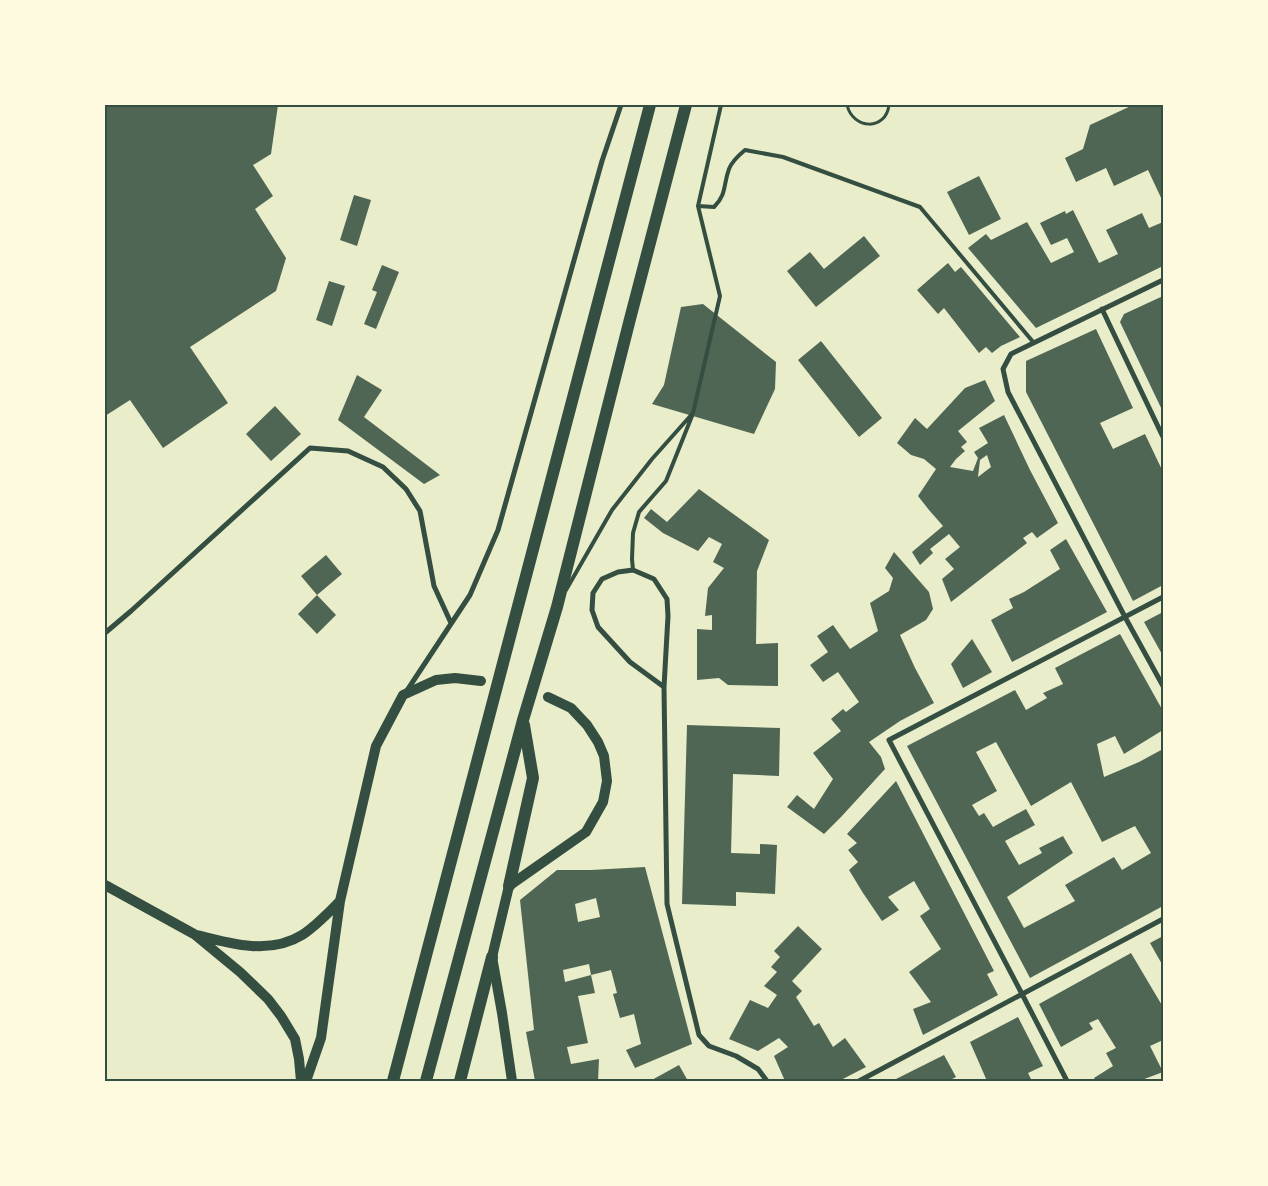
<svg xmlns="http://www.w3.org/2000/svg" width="1268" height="1186" font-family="'PT Sans Narrow',sans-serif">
<rect width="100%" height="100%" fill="#e9edc9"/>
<path fill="#4f6655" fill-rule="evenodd" d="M105 105H278L271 154 253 165 273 196 255 209 286 258 276 291 190 347 228 403 163 448 130 400 105 416Z
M1133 105H1163V202L1148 170 1114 186 1106 168 1076 182 1065 158 1083 149 1090 125Z
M979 176 1001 219 969 235 947 192Z
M354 195 371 200 357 246 340 240Z
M1073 210 1099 263 1118 254 1106 230 1142 213 1149 228 1163 222V266L1036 328 968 248 986 234 991 240 1027 222 1051 263 1074 252 1067 238 1051 245 1040 223 1065 211 1066 214Z
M864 236 880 256 816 307 787 271 810 252 824 269Z
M948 263 955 272 961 267 1020 337 1001 346 992 353 986 347 979 353 944 308 938 314 917 290Z
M382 265 399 272 376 329 364 324 377 292 372 290Z
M329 281 345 286 332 326 316 320Z
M1163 296V359L1162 360 1163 362V412L1120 322 1124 314Z
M703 304 776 362 775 389 754 434 652 404 664 385 681 307Z
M1096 329 1133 408 1100 423 1113 449 1145 434 1163 472V585L1133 601 1026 392V361Z
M821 341 882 418 859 437 798 360Z
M357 375 382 390 364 417 440 475 424 484 338 420Z
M985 380 995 401 958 431 967 442 961 447 965 451 956 459 950 467 973 471 978 458 974 452 988 443 979 428 1004 415 1030 470 1058 523 1037 538 1032 532 1023 538 1027 543 951 602 942 579 954 569 945 559 960 547 949 534 930 549 933 553 920 565 912 552 943 526 929 510 918 496 936 469 924 459 911 455 897 443 915 418 927 429 965 388ZM987 455 991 467 978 477 980 460Z
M275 406 301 434 271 461 246 434Z
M699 489 769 540 757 571 756 644 778 643V686L728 685 719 678 697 680V629L712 630V615L705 616 708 588 724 568 713 562 722 544 709 537 698 551 663 533 644 518 651 509 667 522Z
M1066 539 1107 612 1012 662 991 620 1013 608 1009 599 1024 592 1060 569 1050 550Z
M894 552 929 592 933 609 926 620 900 635 915 668 934 703 900 721 869 742 881 757 885 769 841 817 824 834 787 807 797 795 814 809 833 779 813 753 841 731 831 719 843 709 846 712 859 702 838 672 823 682 810 665 828 652 817 636 833 625 850 649 878 631 870 603 889 591 893 578 885 568Z
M326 555 342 574 317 595 301 576Z
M317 595 336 615 317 634 298 614Z
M1163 612V656L1144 622Z
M1120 634 1163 711V730L1124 754 1115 736 1097 744 1104 777 1139 762 1163 749V906L1030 978 907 746 1015 690 1026 710 1047 698 1043 693 1063 684 1055 668ZM996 742 1031 806 1071 782 1102 842 1135 826 1151 853 1122 870 1114 857 1065 885 1075 901 1024 928 1007 897 1073 853 1063 836 1039 848 1042 853 1019 865 1005 841 1035 825 1026 809 993 827 984 813 979 816 972 805 997 791 976 752Z
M972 639 992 672 963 688 951 664Z
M687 725 780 728 779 776 733 774 731 853 760 854V844L777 845 775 894 736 892V906L682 904Z
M896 781 994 971 987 974 998 995 923 1035 913 1009 931 1002 909 972 941 949 920 916 930 909 914 881 888 897 899 910 882 921 863 893 849 870 858 862 848 850 857 843 847 834Z
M645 867 692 1044 635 1068 626 1050 641 1044 634 1014 620 1018 613 994 617 993 611 970 591 975 589 964 563 970 565 982 591 975 595 993 578 996 588 1043 567 1047 571 1064 599 1059 598 1081H535L526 1032 534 1030 520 900 557 870H591ZM596 898 600 917 578 922 575 904Z
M798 926 822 949 792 981 802 991 796 997 814 1026 819 1023 833 1047 845 1038 866 1067 839 1081H785L774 1056 788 1047 779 1038 758 1051 729 1039 750 1000 768 1008 777 995 764 986 777 972 771 967 780 957 774 951Z
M1163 936V966L1150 943Z
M1131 953 1163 1007V1040L1150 1046 1163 1072 1139 1081H1096L1094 1078 1113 1066 1106 1053 1116 1048 1098 1019 1089 1023 1093 1029 1061 1047 1039 1004Z
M1018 1017 1043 1066 1028 1073 1032 1081H987L970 1042Z
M944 1055 956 1077 948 1081H892Z
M679 1065 688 1081H650Z"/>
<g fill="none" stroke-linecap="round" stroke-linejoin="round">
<path stroke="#344e41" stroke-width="3" d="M847 105C853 130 886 131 889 105"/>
<path stroke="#344e41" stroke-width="4" d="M698 206 714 207C727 194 723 185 729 169 732 161 739 155 745 150L783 157 920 207 1034 343
M633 570 632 559 633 533 639 512 666 481 692 416
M566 590 612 510 652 459 693 413 720 296 698 206 721 105"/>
<path stroke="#344e41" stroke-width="5" d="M1163 280 1011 354 1003 369 1008 392 1125 617 1163 686
M1102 309 1163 437
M105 633 131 611 310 448 348 451 383 467 406 489 420 511 434 586 451 623
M664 687 630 662 598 627 592 610 593 593 602 579 618 572 633 570 654 579 667 599 668 616 664 687 667 904 699 1035 709 1046 736 1056 758 1069 767 1081
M406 692 470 595 498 530 602 161 621 105
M859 1081 1163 919
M1067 1081 1022 994 889 740 1163 597"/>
<path stroke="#344e41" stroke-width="10" d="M105 885 194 934 240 972 268 999 281 1016 295 1039 299 1059 301 1081
M197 935C231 944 270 955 302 935 316 926 328 913 340 901
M306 1081 321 1038 340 901 376 746 403 695 436 680 455 678 481 681
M512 1081 502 1013 492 957 509 886 586 832 603 802 607 781 604 756 598 742 587 725 571 708 548 697"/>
<path stroke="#344e41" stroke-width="12" d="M509 886 533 778 524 725
M393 1081 650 105
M426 1081 523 720 557 607 630 319 686 105
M460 1081 492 957"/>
</g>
<rect width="1268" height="1186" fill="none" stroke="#fefae0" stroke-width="212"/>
<rect x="106" y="106" width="1056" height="974" fill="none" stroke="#344e41" stroke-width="2"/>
</svg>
